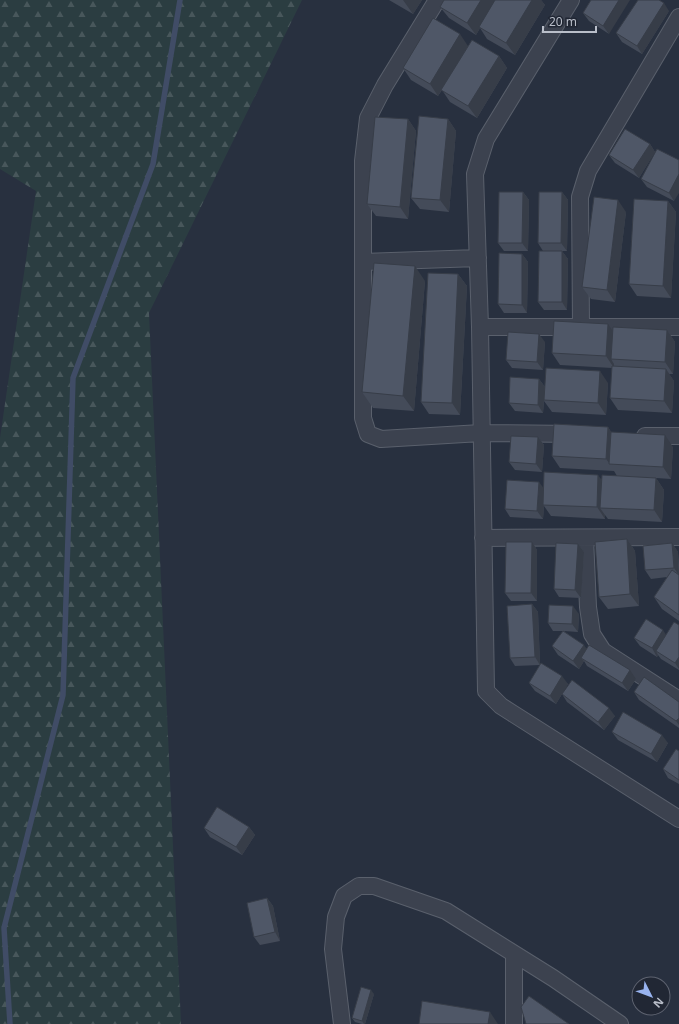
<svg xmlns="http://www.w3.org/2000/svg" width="679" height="1024" font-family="'Noto Sans',sans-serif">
<defs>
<pattern id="forest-firs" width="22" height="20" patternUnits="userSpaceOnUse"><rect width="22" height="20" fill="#2b3d41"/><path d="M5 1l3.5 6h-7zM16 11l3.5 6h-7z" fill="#48575b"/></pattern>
</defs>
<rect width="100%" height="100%" fill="#28303f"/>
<path fill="url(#forest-firs)" d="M0 0H302L149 313 181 1024H0V438L36 191 0 169Z"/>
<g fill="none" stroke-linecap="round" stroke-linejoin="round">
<path stroke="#404c66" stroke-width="5.5" d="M10 1024 4 928 63 695 73 378 153 164 180 0"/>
<defs>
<path id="street" d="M437 0 385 85 368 118 363 161V418L368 434 381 439 481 433 575 434
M571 0 486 139 475 174 480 327 486 691 501 706 512 713 679 819
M363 262 478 258
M480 327H679
M581 327 580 197 588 171 679 17
M645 436H679
M483 538 679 537
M585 538 588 607 592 634 603 651 679 700
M342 1024 333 949 336 917 344 896 359 886H374L446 911 553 978 620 1024
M514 1024V954"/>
</defs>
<use href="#street" stroke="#5a606c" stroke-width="18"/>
<use href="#street" stroke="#3c424f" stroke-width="16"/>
</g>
<path fill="#444b59" d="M389 0H422L413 14Z
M444 0H541L545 5 515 55 487 39 480 28 476 35 449 18 440 7Z
M591 0 609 34 589 21 583 13Z
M669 11 642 54 622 42 616 33Z
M468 46 499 56 507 68 477 118 450 102 442 90 438 96 411 80 403 68Z
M408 119 416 131 408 219 376 216 367 204Z
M448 119 456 131 449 212 420 209 411 198Z
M650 144 655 152 639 178 615 163 609 155Z
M679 160 674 201 647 187 641 179Z
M523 192 529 200 528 251H504L498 243Z
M562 192 568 200 567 251H562L568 259 567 310H544L538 302 543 251 538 243Z
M668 201 676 212 671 298 637 296 629 284Z
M626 212 615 302 591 299 582 287Z
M522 254 528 262 527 313H504L498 304Z
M458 274 467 286 460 415 429 414 421 402Z
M425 281 414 411 373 408 362 392Z
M667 330 675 342 673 374H669L674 381 672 413 618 410 610 398 612 368 560 365 552 353 613 331Z
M545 342 543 370 512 368 506 360Z
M539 379 545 387 608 383 606 415 552 412 544 401 543 413 515 411 509 403Z
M608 427 611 432 673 447 671 479 656 478 664 490 662 522 608 519 605 515V519L551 516 544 506 543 519 510 517 505 509 544 488 601 479 617 476 614 471 560 468 552 456Z
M538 437 544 445 542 472 515 470 509 462Z
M627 539 635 551 639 606 608 609 599 597Z
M532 542 537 550V601H511L505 593Z
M672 543 678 552 679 565V621L662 609 654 597 667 577 651 579 645 570Z
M578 544 584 552 581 598 559 597 554 589Z
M532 604 538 612 540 664 568 684 563 692 615 716 604 730 567 702 562 694 556 704 535 691 529 683 540 665 515 666 510 658Z
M579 614 578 632 564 631 587 649 636 679 628 691 587 666 584 661 579 669 558 655 552 646 563 631H553L548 623Z
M679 625V670L661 659 658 655 657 657 640 646 634 638 666 635Z
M634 692 679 702V728L639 700Z
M612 732 668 743 657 762 618 740Z
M679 751V784L668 778 663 769Z
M249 827 255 835 242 855 210 837 204 828Z
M267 898 273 906 280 941 260 945 254 937Z
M374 994 365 1024H362L355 1022 352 1018Z"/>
<path fill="#373d48" d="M403 0H422L413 14Z
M481 0H497L476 35 467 23Z
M532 0H541L545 5 515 55 506 43Z
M619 0H630L609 34 603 26Z
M664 3 669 11 642 54 637 46Z
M460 34 468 46 438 96 430 84Z
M499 56 507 68 477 118 468 106Z
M408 119 416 131 408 219 400 207Z
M448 119 456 131 449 212 440 200Z
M650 144 655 152 639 178 633 170Z
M679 174V193L674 201 669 193Z
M523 192 529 200 528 251 522 243Z
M562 192 568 200 567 251 561 243Z
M618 200 626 212 615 302 607 290Z
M668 201 676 212 671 298 663 286Z
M562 251 568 259 567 310 562 302Z
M522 254 528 262 527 313 522 305Z
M415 266 425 281 414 411 403 396Z
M458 274 467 286 460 415 452 403Z
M608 324 616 336 611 359 614 364V368L606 356Z
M667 330 675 342 673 374 665 362Z
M539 334 545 342 543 370 537 362Z
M666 369 674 381 672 413 664 401Z
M600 371 608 383 606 415 598 403Z
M539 379 545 387 543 413 538 405Z
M608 427 616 439 610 464 606 459Z
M665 435 673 447 671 479 663 467Z
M538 437 544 445 542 472 536 464Z
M598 475 607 487 600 508 605 515V519L597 507Z
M656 478 664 490 662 522 654 510Z
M539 482 545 490 543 505 544 506 543 519 537 511Z
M627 539 635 551 639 606 630 594Z
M532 542 537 550V601L531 593Z
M672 543 678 552 679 575 674 568Z
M578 544 584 552 581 598 575 590Z
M532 604 538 612 540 665 535 657Z
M573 606 579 614 578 632 572 624Z
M663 630 668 638 656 651 658 655 657 657 652 648Z
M584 645 589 653 581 658 584 661 579 669 573 661Z
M679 657V669L675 663Z
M630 670 636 679 628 691 622 683Z
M562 676 568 684 556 704 550 696Z
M609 708 615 716 604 730 598 722Z
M679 718V725L676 721Z
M662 735 668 743 657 762 651 754Z
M249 827 255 835 242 855 236 847Z
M267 898 273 906 280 941 275 932Z
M371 990 374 994 365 1024H364L362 1021Z
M490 1012 498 1024H488Z"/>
<path fill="#4f5767" stroke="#373d48" d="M444 0H481L467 23 440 7Z
M495 0H532L506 43 479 27Z
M591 0H619L603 26 583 13Z
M638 0H659L664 3 637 46 616 33Z
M433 18 460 34 430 84 403 68Z
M472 40 499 56 468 106 441 90Z
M419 116 448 119 440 200 411 198Z
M375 117 408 119 400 207 367 204Z
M625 129 650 144 633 170 609 155Z
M657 149 679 160V174L669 193 641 179Z
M499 192H523L522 243H498Z
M539 192H562L561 243H538Z
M594 197 618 200 607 290 582 287Z
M634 199 668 201 663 286 629 284Z
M539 251H562V302H538Z
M499 253 522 254V305L498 304Z
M374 263 415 266 403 396 362 392Z
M428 273 458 274 452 403 421 402Z
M554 321 608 324 606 356 552 353Z
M613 327 667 330 665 362 611 359Z
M508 332 539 334 537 362 506 360Z
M612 366 666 369 664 401 610 398Z
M546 368 600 371 598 403 544 400Z
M510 377 539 379 538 405 509 403Z
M554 424 608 427 606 459 552 456Z
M611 432 665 435 663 467 609 464Z
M511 436 538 437 536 464 509 462Z
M544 472 598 475 597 507 543 505Z
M602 475 656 478 654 510 600 508Z
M507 480 539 482 537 511 505 509Z
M627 539 630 594 599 597 595 542Z
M506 542H532L531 593H505Z
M556 543 578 544 575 590 554 589Z
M672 543 674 568 645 570 643 546Z
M672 570 679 575V615L654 597Z
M532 604 535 657 510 658 507 606Z
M549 605 573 606 572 624 548 623Z
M646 619 663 630 652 648 634 638Z
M674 622 679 625V657L675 663 656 651Z
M563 631 584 645 573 661 552 646Z
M589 645 630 670 622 683 581 658Z
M541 663 562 676 550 696 529 683Z
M644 677 679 702V718L676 721 634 692Z
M572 680 609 708 598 722 562 694Z
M623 712 662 735 651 754 612 732Z
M676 749 679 751V780L663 769Z
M217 807 249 827 236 847 204 828Z
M267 898 275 932 254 937 247 903Z
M361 987 371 990 362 1021 352 1018Z
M529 996 569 1024H526L521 1007Z
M422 1001 490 1012 488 1024H419Z"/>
<g transform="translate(651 996) rotate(132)"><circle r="19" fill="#212734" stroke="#5e6370"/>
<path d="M0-3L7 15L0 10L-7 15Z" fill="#98b3ef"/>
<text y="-6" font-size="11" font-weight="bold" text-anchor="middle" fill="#b9bec9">N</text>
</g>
<path d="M543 26v6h53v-6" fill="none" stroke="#b9bec9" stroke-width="2"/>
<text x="549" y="26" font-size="12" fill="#b9bec9" stroke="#212734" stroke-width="3" paint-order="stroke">20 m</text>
</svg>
